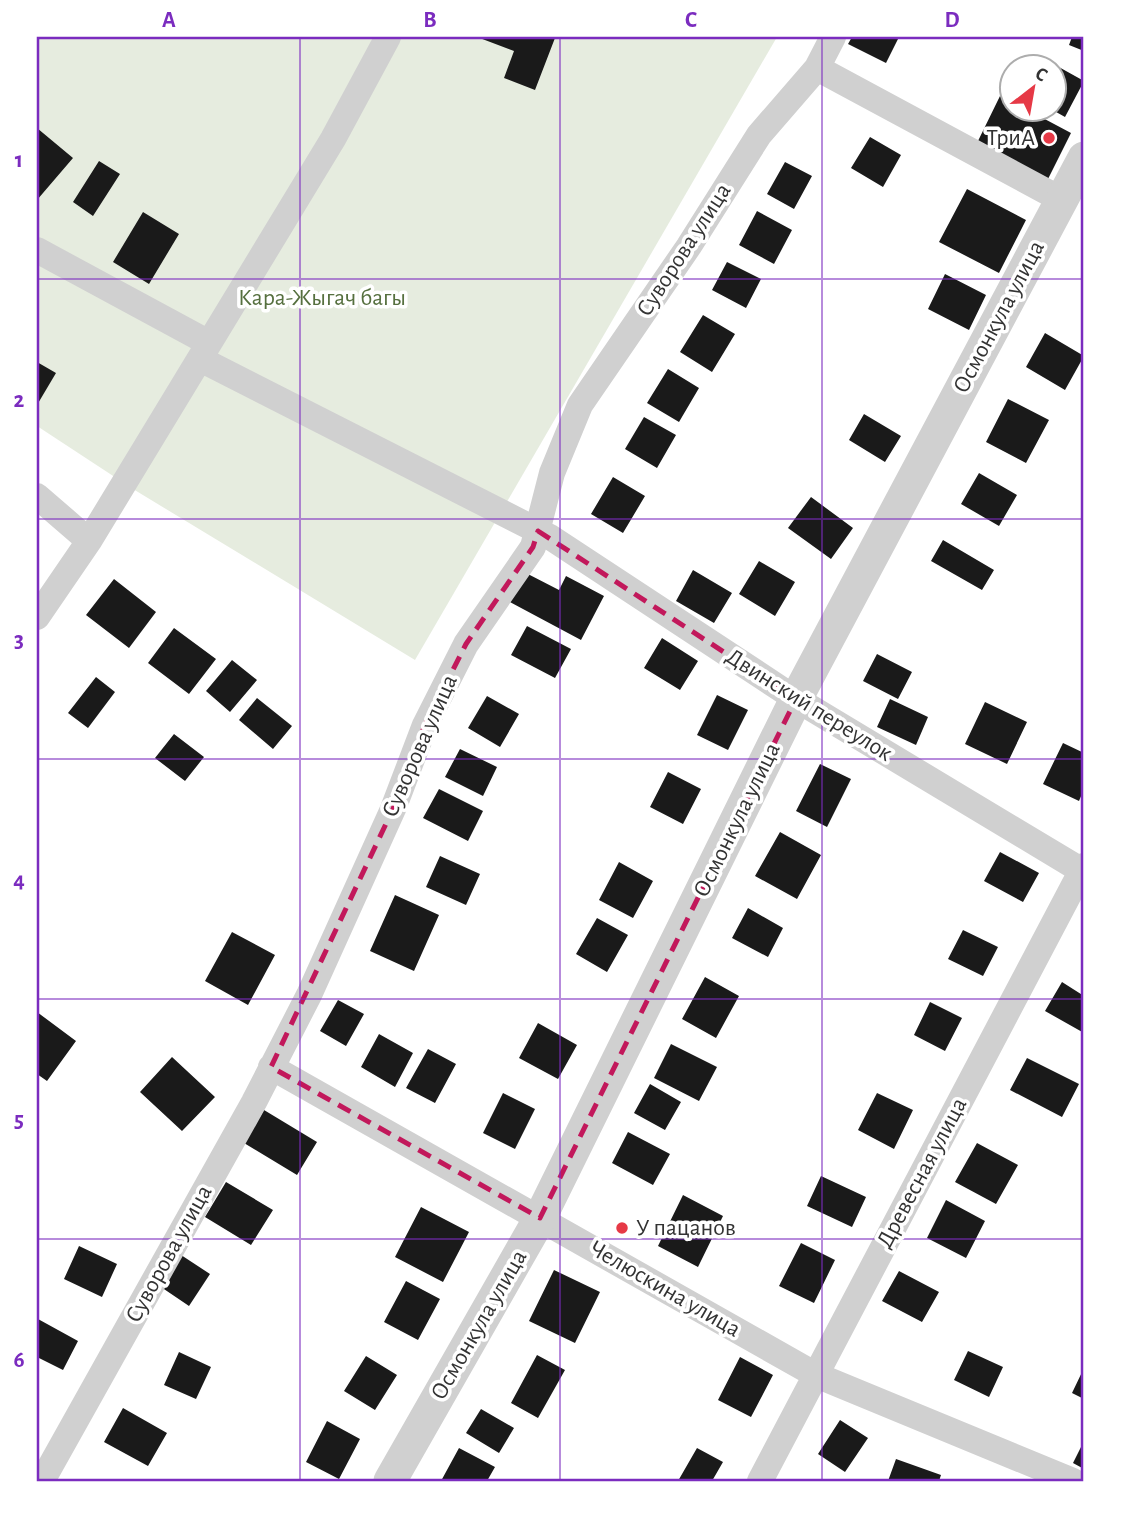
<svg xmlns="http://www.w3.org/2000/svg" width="1121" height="1518" font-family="'Alegreya Sans',sans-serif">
<rect width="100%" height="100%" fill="#fff"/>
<path fill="#e6ecdf" d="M37 37H777L415 660 133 489 37 426Z"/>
<path fill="#1a1a1a" d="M477 37 555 38 535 90 504 78 514 51Z
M852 37H899L886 63 848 44Z
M1072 37H1084V51L1069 45Z
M1048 61 1084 81 1065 117 1049 108H1054V66H1045Z
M1000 96 1012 103V108H1024L1071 133 1048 179 977 143Z
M37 128 73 158 37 200Z
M870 137 901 155 883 187 851 168Z
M99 161 120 174 93 216 73 202Z
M785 162 812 176 794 209 767 194Z
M967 189 1026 220 999 273 939 242Z
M757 211 792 230 774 264 739 245Z
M143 212 179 234 149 284 113 262Z
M727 262 761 279 746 308 712 290Z
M945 274 986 295 969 330 928 309Z
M703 315 735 334 712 372 680 352Z
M1045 333 1084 356 1065 390 1026 367Z
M37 362 56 373 37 405Z
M668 369 699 388 679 422 647 403Z
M1008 399 1049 420 1026 463 986 442Z
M864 414 901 436 885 462 849 440Z
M644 417 676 435 657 468 625 449Z
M979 473 1017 495 999 526 961 504Z
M613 477 645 496 623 533 591 514Z
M811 497 853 528 831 559 788 528Z
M943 540 994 570 982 590 931 561Z
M759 561 795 582 775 616 739 594Z
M693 570 732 593 714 623 676 601Z
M524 572 559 590 566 576 604 596 581 640 508 601Z
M114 579 156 612 129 648 86 615Z
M527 626 571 649 555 678 511 655Z
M174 628 216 659 189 694 148 663Z
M662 638 698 661 680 690 644 668Z
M877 654 912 672 898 699 863 681Z
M232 660 257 680 230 712 206 691Z
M96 677 115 692 88 728 68 713Z
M717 695 748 710 728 750 697 735Z
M487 696 519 714 500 747 468 728Z
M257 698 292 726 273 749 239 720Z
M890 699 928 717 916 745 877 727Z
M985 702 1027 722 1007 764 965 744Z
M174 734 204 757 185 781 155 758Z
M1063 743 1084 753V789L1079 801 1043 784Z
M460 749 497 767 483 796 445 777Z
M820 764 851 779 827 827 796 811Z
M668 772 701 789 683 824 650 807Z
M439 789 483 811 468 841 423 818Z
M780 832 821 855 797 899 755 876Z
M1000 852 1039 873 1023 902 984 881Z
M440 856 480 874 466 905 426 887Z
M619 862 653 881 633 918 599 900Z
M395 895 439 915 414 971 370 951Z
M748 908 783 928 768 957 732 938Z
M597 918 628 935 607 972 576 954Z
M963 930 998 947 983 976 948 959Z
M232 932 275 955 248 1005 205 981Z
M705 977 739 996 716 1038 682 1019Z
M1062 982 1084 996V1033L1045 1011Z
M338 1000 364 1014 346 1046 320 1031Z
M930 1002 962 1018 945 1051 914 1035Z
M37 1012 76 1041 47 1081 37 1074Z
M538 1023 577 1045 558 1079 519 1058Z
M379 1034 413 1053 395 1087 361 1067Z
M671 1044 717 1067 699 1101 654 1078Z
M428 1049 456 1064 435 1103 406 1088Z
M172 1057 215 1097 182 1131 140 1092Z
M1027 1058 1079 1084 1062 1117 1010 1090Z
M650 1084 681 1102 665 1130 634 1113Z
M503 1093 535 1109 515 1149 483 1133Z
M877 1093 913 1110 894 1149 858 1130Z
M264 1110 317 1142 297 1175 244 1143Z
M628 1132 670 1154 653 1185 612 1163Z
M977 1143 1018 1165 996 1204 955 1182Z
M821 1176 866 1197 852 1227 807 1206Z
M226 1182 273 1210 251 1245 205 1217Z
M683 1195 723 1216 698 1267 658 1246Z
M946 1200 985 1221 966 1258 927 1238Z
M421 1207 469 1232 443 1282 395 1257Z
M801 1243 835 1260 814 1303 779 1286Z
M79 1246 117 1264 102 1297 64 1279Z
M178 1253 210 1274 189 1306 158 1285Z
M554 1270 600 1292 575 1343 529 1321Z
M899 1271 939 1292 922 1322 882 1301Z
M406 1281 440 1299 418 1340 384 1322Z
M38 1319 78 1341 63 1370 37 1357Z
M968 1351 1003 1367 989 1397 954 1380Z
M179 1352 211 1367 196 1399 164 1385Z
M537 1355 565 1370 538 1418 511 1403Z
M366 1356 397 1375 375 1410 344 1391Z
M740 1357 773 1375 751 1417 718 1400Z
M1084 1368V1399L1072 1393Z
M123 1408 167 1433 148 1466 104 1442Z
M481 1409 514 1428 499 1453 466 1433Z
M840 1420 868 1438 845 1472 818 1454Z
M327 1421 360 1439 339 1479 306 1462Z
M1084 1441V1469L1073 1463Z
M459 1448 495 1467 487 1481H441Z
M697 1448 723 1462 712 1481H678Z
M896 1459 941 1475 939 1481H888Z"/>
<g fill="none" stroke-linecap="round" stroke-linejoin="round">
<path stroke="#d0d0d0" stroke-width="26" d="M817 68 1062 200
M37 250 209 343
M200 359 550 537 796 699 1084 872
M37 496 89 541 37 617
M89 541 333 139 388 37
M271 1067 816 1375 1073 1481
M42 1481 254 1102 309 995 393 809 425 725 466 644 533 547 552 473 580 405 689 246 759 135 817 68 833 37
M760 1481 1084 866"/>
<path stroke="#d0d0d0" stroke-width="33" d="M390 1481 540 1218 796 699 1084 158"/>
</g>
<path fill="none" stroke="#c2185b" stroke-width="5" stroke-dasharray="14 9" stroke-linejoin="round" d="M538 531 796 699 540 1218 271 1067 393 809 425 725 466 644 533 547Z"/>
<path fill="none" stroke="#7b2cbf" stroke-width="2" stroke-opacity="0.55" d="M300 37V1481M560 37V1481M822 37V1481M37 279H1084M37 519H1084M37 759H1084M37 999H1084M37 1239H1084"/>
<g fill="#e63946" stroke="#fff" stroke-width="2.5">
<circle cx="1049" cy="138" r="7"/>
<circle cx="622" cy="1228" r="7"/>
</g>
<g text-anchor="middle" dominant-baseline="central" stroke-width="7" stroke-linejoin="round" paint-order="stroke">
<g font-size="24" fill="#333" stroke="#fff" text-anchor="end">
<text x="1035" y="138">ТриА</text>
<text x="636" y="1228" text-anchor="start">У пацанов</text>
</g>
<g font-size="24" fill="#333" stroke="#fff">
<text transform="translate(684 250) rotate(-57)">Суворова улица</text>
<text transform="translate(999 317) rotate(-62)">Осмонкула улица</text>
<text transform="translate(809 705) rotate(32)">Двинский переулок</text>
<text transform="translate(420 746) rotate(-66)">Суворова улица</text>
<text transform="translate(737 820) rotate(-64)">Осмонкула улица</text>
<text transform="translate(922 1173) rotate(-62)">Древесная улица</text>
<text transform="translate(169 1254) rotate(-61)">Суворова улица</text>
<text transform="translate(665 1289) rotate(30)">Челюскина улица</text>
<text transform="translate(479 1325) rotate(-60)">Осмонкула улица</text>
</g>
<g font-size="24" fill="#56703f" stroke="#fff">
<text x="322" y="298">Кара-Жыгач багы</text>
</g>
</g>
<rect width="1121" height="1518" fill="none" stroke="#ffffff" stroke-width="77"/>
<g transform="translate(1033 88) rotate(31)"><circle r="33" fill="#ffffff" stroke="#adadad" stroke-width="2"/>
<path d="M0-5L12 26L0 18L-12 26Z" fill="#e63946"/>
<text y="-10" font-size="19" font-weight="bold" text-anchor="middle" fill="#333333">С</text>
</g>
<rect x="38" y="38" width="1044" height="1442" fill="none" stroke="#7b2cbf" stroke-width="2.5"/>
<g font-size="23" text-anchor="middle" font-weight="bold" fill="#7b2cbf">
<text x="169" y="27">A</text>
<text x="430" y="27">B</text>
<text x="691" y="27">C</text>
<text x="952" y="27">D</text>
<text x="19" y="167">1</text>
<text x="19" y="407">2</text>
<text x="19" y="647">3</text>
<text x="19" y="887">4</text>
<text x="19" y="1127">5</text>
<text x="19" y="1367">6</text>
</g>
</svg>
